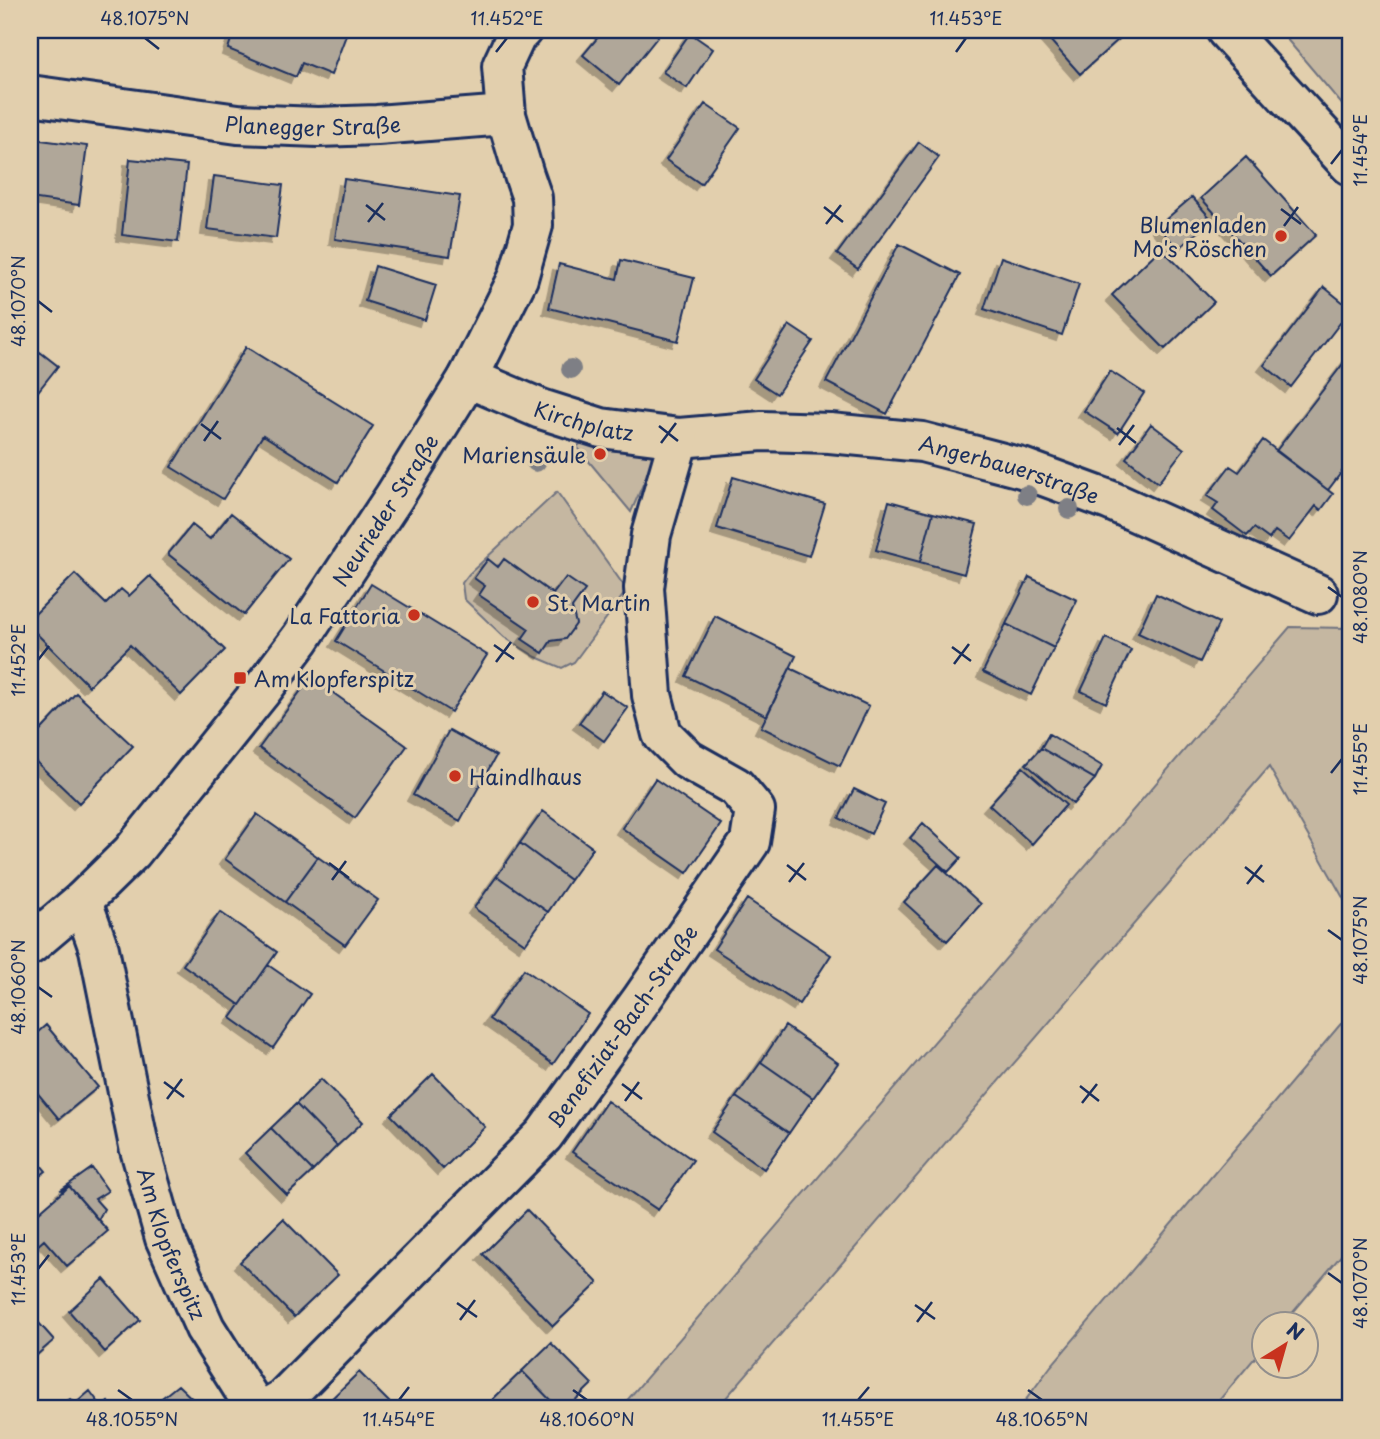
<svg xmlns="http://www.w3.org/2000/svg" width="1380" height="1439" font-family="'Playpen Sans',sans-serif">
<defs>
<filter id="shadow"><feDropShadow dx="-6" dy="6" stdDeviation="0" flood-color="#0004"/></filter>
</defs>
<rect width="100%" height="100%" fill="#e2cfad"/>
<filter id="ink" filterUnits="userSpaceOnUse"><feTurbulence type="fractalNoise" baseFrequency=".0143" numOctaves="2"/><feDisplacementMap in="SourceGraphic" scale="14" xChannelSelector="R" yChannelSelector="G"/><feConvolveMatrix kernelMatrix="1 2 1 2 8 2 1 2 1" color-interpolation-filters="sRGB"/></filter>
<g filter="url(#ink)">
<path fill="#c5b7a1" stroke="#707380" stroke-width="2" d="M1279 30H1350V114L1280 31Z
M586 438 657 452 631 512 577 447Z
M557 492 627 590 574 662 562 668 536 657 504 637 464 599 462 583 469 574Z
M1290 627 1350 628V910L1269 767 719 1406 718 1409H628L623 1405Z
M1350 1013V1245L1284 1323 1264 1324V1347L1212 1409H1019L1051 1366Z"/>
<path fill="#b0a799" stroke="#1b2f5e" stroke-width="2" filter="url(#shadow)" d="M234 30H348L331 75 302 63 296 77 228 49Z
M604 30H663L619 85 583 55Z
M1041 30H1129L1080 74Z
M690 33 713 49 687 88 663 72Z
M705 104 740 128 701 184 666 160Z
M33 139 87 146 79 205 30 198V168Z
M919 142 939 157 858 269 837 254Z
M1246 157 1316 235 1271 276 1201 198Z
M130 159 187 165 178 242 122 235Z
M214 176 283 185 276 238 207 229Z
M344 179 460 196 450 256 335 239Z
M1192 197 1212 220 1178 249 1158 226Z
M899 244 960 275 887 414 826 382Z
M1161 248 1214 302 1165 349 1112 295Z
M1001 257 1079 284 1062 335 984 309Z
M621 260 694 278 678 341 549 308 559 264 617 279Z
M375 266 436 285 425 320 365 301Z
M1324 287 1350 308V310L1291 387 1264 365Z
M789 325 813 341 777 394 754 379Z
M246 347 373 426 338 482 263 435 223 499 171 467Z
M40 352 58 366 35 395 30 391V364Z
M1349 356 1350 357V461L1328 490 1276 451Z
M1110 371 1144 393 1118 433 1084 411Z
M1151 424 1184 449 1158 483 1126 458Z
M1263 440 1333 494 1321 510 1316 506 1289 541 1275 531 1269 539 1254 528 1247 536 1213 510 1218 503 1207 496 1230 466 1239 472Z
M733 477 825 504 809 556 717 528Z
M889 501 933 513 920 562 876 550Z
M231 513 289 559 244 615 168 554 192 525 210 539Z
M933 513 977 524 964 574 920 562Z
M488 559 498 567 504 559 553 594 566 577 585 590 572 608 576 624 565 639 551 641 543 653 522 639 529 629 479 595 485 586 474 578Z
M75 574 106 604 121 589 129 596 150 576 225 650 181 695 130 645 89 686 30 627V619Z
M1029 577 1077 600 1054 648 1006 624Z
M371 584 487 655 451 712 336 641Z
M1156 594 1219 623 1200 662 1138 633Z
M715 616 796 656 767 716 686 676Z
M1006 624 1054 648 1031 695 983 672Z
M1106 638 1131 650 1106 703 1081 691Z
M790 668 869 706 840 766 761 727Z
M311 677 407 746 355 818 259 748Z
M602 691 628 708 604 741 579 723Z
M76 693 133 746 79 803 30 756V742Z
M449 730 496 756 460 821 413 795Z
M1049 734 1102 766 1095 779 1041 748Z
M1041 748 1095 779 1073 804 1026 764Z
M1023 767 1066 805 1032 844 989 805Z
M655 779 721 824 687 873 622 828Z
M854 789 885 804 871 834 839 818Z
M543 811 593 848 570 880 520 843Z
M257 814 318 857 285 902 225 859Z
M923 823 961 858 948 872 910 838Z
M520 843 570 880 548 912 497 876Z
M318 857 378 900 345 945 285 902Z
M938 865 981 904 947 941 904 902Z
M497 876 548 912 525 944 474 908Z
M747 899 831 955 799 1004 714 949Z
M220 912 277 952 240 1005 183 965Z
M268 965 310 994 273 1048 231 1018Z
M524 969 588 1014 553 1064 489 1019Z
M46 1025 98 1087 59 1119 30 1084V1039Z
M785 1026 838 1063 813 1098 761 1062Z
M761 1062 813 1098 789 1133 736 1097Z
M433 1074 485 1127 443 1169 391 1115Z
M321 1079 363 1122 337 1146 296 1104Z
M736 1097 789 1133 764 1169 712 1132Z
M607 1101 693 1160 658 1210 572 1152Z
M296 1104 337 1146 313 1171 271 1128Z
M271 1128 313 1171 287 1195 245 1153Z
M30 1152 46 1171 30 1184Z
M92 1168 108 1191 95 1199 104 1209 98 1220 69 1186 63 1192 61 1190Z
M69 1186 108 1231 67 1266 44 1240 36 1247 30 1240V1220Z
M527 1210 598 1283 553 1326 483 1254Z
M283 1219 338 1275 294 1317 240 1262Z
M104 1279 140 1320 105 1352 69 1311Z
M30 1313 54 1340 30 1361Z
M551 1343 592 1384 566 1409H559L522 1371Z
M522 1371 559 1409H503L493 1399Z
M359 1372 396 1409H321Z
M178 1385 203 1409H148Z
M90 1391 102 1407 108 1402 114 1409H56L70 1399 75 1404Z"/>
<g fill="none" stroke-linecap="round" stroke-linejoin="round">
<defs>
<g id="minor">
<path d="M1226 30 1350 165"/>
<path id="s1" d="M30 95 238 124 318 127 377 125 506 115"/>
<path id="s2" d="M468 378 541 409 601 428 679 438 762 431 830 433 922 442 1022 468 1109 500 1318 594"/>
<path id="s3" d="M82 901 99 949 139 1146 165 1238 205 1328 256 1409"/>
<path id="s4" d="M30 945 82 901 132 852 262 690 301 638 394 497 468 378 518 278 533 225 532 198 524 175 506 115 502 66 516 36 522 30"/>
<path id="s5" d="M266 1409 283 1399 544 1135 642 999 750 842 755 810 736 787 688 760 662 734 652 695 644 588 651 535 679 438"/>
</g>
</defs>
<use href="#minor" stroke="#1b2f5e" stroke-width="44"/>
<use href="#minor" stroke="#e2cfad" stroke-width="38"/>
</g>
<g fill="#7e7f85">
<circle cx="571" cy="369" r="10"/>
<circle cx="536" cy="462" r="10"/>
<circle cx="1027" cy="495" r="10"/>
<circle cx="1069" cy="509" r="10"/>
</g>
</g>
<path fill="none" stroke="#1b2f5e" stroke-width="2.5" d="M145 38 159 49M496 52 507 38M956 52 966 38M1331 164 1342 150M366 205 385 220M824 207 843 222M1281 209 1301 224M368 222 383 203M826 224 841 205M1284 226 1298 207M38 301 52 312M201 424 221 439M659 426 678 441M1117 428 1136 443M204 441 218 421M661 443 676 423M1119 445 1134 425M1328 587 1342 597M494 645 514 659M952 647 971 661M38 660 49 646M496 662 511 642M954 664 969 644M1331 773 1342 759M329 863 349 878M787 865 806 880M1245 867 1264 882M332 880 346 861M789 882 804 863M1247 884 1262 865M1328 930 1342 940M38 987 52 997M164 1082 184 1097M622 1084 642 1099M1080 1086 1099 1101M167 1099 182 1079M625 1101 639 1082M1082 1103 1097 1084M38 1269 49 1255M1328 1273 1342 1283M457 1303 477 1317M915 1305 935 1319M460 1320 475 1300M917 1322 932 1302M118 1390 132 1400M573 1390 587 1400M1028 1390 1042 1400M399 1400 409 1387M858 1400 869 1387"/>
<g fill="#c8321e" stroke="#e2cfad" stroke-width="2.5">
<circle cx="1281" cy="236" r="7"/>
<circle cx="600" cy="454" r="7"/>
<circle cx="533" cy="602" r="7"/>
<circle cx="414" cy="615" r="7"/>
<rect x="233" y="671" width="14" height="14" rx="3.5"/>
<circle cx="455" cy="776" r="7"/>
</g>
<g text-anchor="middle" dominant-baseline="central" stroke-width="6" stroke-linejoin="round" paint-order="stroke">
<g font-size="21" fill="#1b2f5e" stroke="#e2cfad">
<text stroke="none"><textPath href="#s1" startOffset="285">Planegger Straße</textPath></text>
<text stroke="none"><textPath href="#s2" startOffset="124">Kirchplatz</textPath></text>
<text stroke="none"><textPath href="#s2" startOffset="556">Angerbauerstraße</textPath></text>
<text stroke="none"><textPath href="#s4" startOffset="564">Neurieder Straße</textPath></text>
<text stroke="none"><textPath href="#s5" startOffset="525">Benefiziat-Bach-Straße</textPath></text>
<text stroke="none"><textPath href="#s3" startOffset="355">Am Klopferspitz</textPath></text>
</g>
<g font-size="21" fill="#1b2f5e" stroke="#e2cfad" text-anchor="end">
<text x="1267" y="224">Blumenladen<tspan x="1267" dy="24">Mo's Röschen</tspan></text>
<text x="586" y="454">Mariensäule</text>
<text x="547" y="602" text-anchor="start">St. Martin</text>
<text x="400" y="615">La Fattoria</text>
<text x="254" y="678" text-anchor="start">Am Klopferspitz</text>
<text x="469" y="776" text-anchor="start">Haindlhaus</text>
</g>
</g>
<rect width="1380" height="1439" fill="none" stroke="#e2cfad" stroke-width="77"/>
<g transform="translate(1285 1345) rotate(37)"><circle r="33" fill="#e2cfad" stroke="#928f8d" stroke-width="2"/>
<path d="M0-5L12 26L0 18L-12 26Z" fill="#c8321e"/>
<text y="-10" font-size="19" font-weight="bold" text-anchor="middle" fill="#1b2f5e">N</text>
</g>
<rect x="38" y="38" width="1304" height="1362" fill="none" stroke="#1b2f5e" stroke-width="2.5"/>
<g font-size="18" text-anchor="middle" fill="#1b2f5e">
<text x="145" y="25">48.1075°N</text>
<text x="507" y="25">11.452°E</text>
<text x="966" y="25">11.453°E</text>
<text transform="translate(1361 150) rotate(-90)" y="6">11.454°E</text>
<text transform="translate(19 301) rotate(-90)" y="6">48.1070°N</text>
<text transform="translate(1361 597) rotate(-90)" y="6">48.1080°N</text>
<text transform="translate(19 660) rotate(-90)" y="6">11.452°E</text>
<text transform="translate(1361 759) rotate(-90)" y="6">11.455°E</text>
<text transform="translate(1361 940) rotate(-90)" y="6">48.1075°N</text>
<text transform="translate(19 987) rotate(-90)" y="6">48.1060°N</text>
<text transform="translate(19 1269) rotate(-90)" y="6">11.453°E</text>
<text transform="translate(1361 1283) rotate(-90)" y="6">48.1070°N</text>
<text x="132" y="1426">48.1055°N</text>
<text x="399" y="1426">11.454°E</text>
<text x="587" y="1426">48.1060°N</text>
<text x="858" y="1426">11.455°E</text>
<text x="1042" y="1426">48.1065°N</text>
</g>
</svg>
